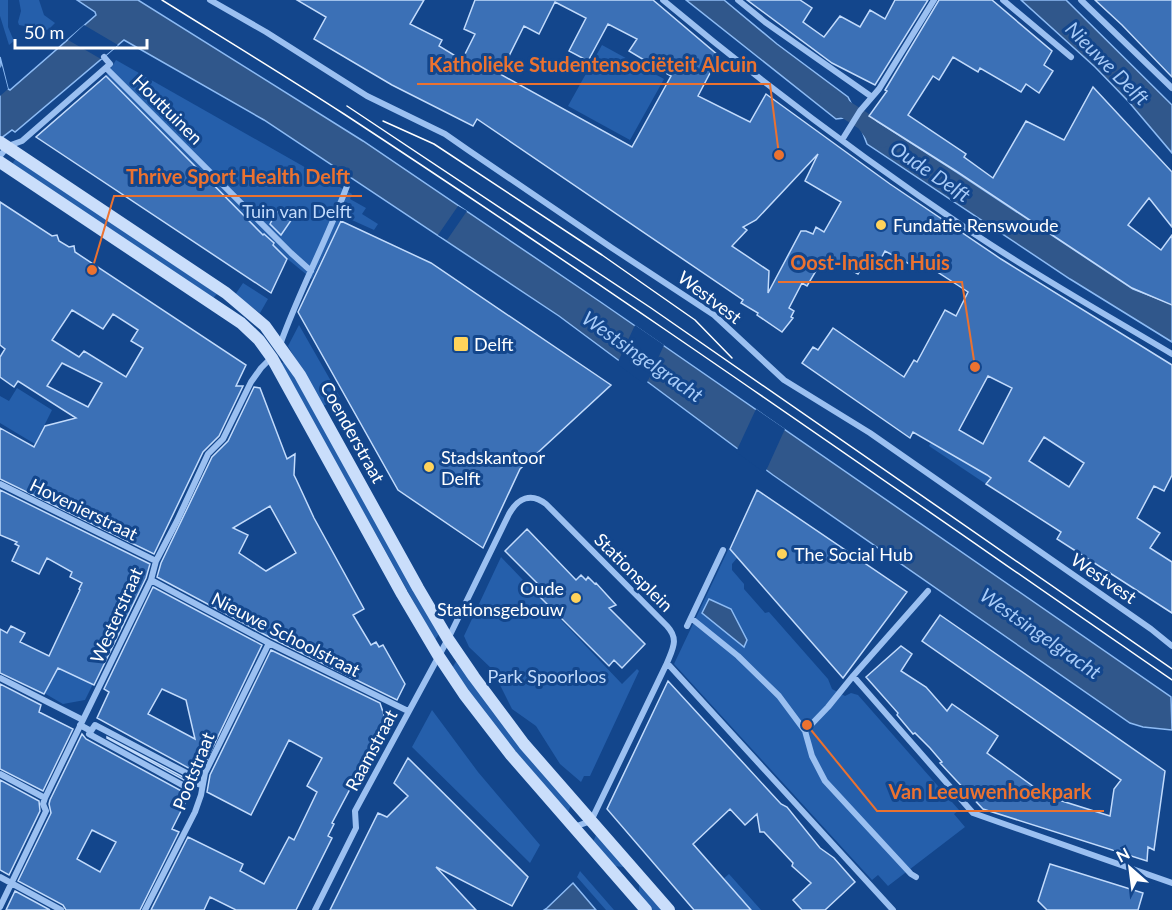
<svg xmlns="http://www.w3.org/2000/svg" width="1172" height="910" font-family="Lato,sans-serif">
<rect width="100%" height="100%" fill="#13468c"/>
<path fill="#255fab" d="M0 0H8V27L14 41 9 45 0 16Z
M19 0H39L44 15 55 23 49 29 46 30 19 25 18 22 21 11Z
M602 45 664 79 630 140 568 106Z
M116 60 352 194 350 199 366 208 362 214 378 224 374 230 343 216 312 279 285 257 106 76Z
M16 158 217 294 213 298 11 166Z
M243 283 268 299 260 313 235 295Z
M299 325 340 397 323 406 288 346Z
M285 361 440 632 435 640 281 364Z
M17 388 52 410 35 444 0 423V396L9 401Z
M931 442 991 478 986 484 929 446Z
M729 548 737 558 732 564V570L744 584V589L765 613 769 612 828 679 832 689 845 696 851 693 858 695 959 810 954 814 965 827 888 886 878 875 872 880 674 664Z
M501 557 622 684 637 669 639 671 590 776H584L581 782 560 764 536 726 512 709 492 669 469 647 464 636Z
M457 660 571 805 568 812 498 731 452 668Z
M58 667 93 684 85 700 63 704 44 693Z
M432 710 478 772 540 845 530 863 412 747Z
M597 833 625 865 623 867 614 866 593 842Z
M580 871 614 910H606L577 877Z
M729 874 761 910H751L723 879Z
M639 885 664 910H652L639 895Z"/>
<path fill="#30578b" stroke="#8dbbf4" stroke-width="1.5" d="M77 0H138L363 141 602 303 1171 697 1172 730 1143 727 1130 723 773 475 559 316 264 120 124 40 15 132 12 130 0 139V57L8 89 10 90 96 15 95 12Z
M686 0H724L777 44 848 97 852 105 844 118 836 119Z
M1021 0H1066L1172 105V153L1128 101 1095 67Z
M869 116 955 171 1133 289 1172 304V342L1070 279 867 144 861 128Z
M709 599 731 609 747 640 744 647 702 613Z
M573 883 596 910H544L547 908Z"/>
<path fill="#13468c" d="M84 25 118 45 101 59 68 40Z
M2 66 8 89 0 96V68Z
M458 206 467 211 447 240 438 235Z
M635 325 664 345 646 385 617 364Z
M756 409 785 429 765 473 736 452Z"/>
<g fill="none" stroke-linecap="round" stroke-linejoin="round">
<path stroke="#30578b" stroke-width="18" d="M828 98 865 122 874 134 882 139"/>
</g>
<path fill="#3b70b6" stroke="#c2dbfc" stroke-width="1.5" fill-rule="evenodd" d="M297 0H424L410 24 442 40 439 46 462 60 475 34 464 29 475 0H653L719 56 698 96 750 122 766 94 890 184 1001 259 1172 365V475L1164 491 1154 486 1137 518 1160 533 1150 548 1172 562V613L1057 539 1061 532 986 484 991 478 987 475 913 432 910 438 802 363 813 347 818 350 833 328 904 377 914 360 917 362 945 310 956 316 968 292 959 286 919 260 915 267 885 251 875 270 864 264 858 274 828 257 821 270 817 269 807 286 802 283 789 308 794 311 791 317 793 318 782 332 757 315 758 313 741 303 743 300 477 119 473 126 392 85 314 39 326 17ZM555 2 586 18 569 51 588 61 608 24 637 39 629 51 671 76 632 147 500 74 524 26 539 34ZM818 154 805 181 841 202 824 232 816 227 813 234 806 231H801L768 293 769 271 732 246 747 230 743 227 756 220ZM988 376 1012 388 983 444 959 430ZM1044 437 1084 463 1069 487 1029 461Z
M747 0H800L812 8 803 22 824 37 840 16 860 27 870 10 885 19 895 0H928L875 85 832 63Z
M939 0H992L1052 51 1044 65 1053 71 1039 93 1026 84 1021 92 980 68 978 72 953 57 939 80 933 76 908 115 966 154 964 157 993 178 1026 121 1064 140 1093 87 1172 172V227L1149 198 1128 225 1161 250 1172 235V305L1132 288 956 171 869 116 887 91 885 90Z
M1095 0H1172V77L1122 25Z
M106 76 263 235 264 234 274 243 273 245 287 259 271 293 36 137Z
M0 202 52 236 57 235 59 241 69 247 74 246 75 252 246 365 236 386H243L219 436 203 452 154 554 0 479V428L34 447 45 426 76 418 18 381 14 387 0 377V357L5 349 0 345ZM72 310 103 329 113 314 138 330 131 341 143 348 126 377 84 351 79 357 52 340ZM62 363 102 383 88 407 47 386Z
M279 208 292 219 281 235 270 224Z
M341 221 431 263 611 385 520 469 483 548 398 490 298 312Z
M254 387 260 388 287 459 295 454 294 475 296 479 314 518 364 609 353 615 371 645 376 642 379 647 383 645 405 684 397 700 271 638 157 577 161 563 212 457 228 441ZM270 506 296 553 266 571 239 553 248 535 233 528Z
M0 490 150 564 146 578 94 685 58 668 44 694 0 673V629L7 633 11 626 25 633 20 642 49 656 80 590 79 589 82 583 70 577 72 572 47 558 39 574 12 561 19 546 15 544 17 542 0 535Z
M757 490 907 592 843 678 730 549Z
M527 529 576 580 581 575 586 580 588 577 595 584 596 583 616 605 609 608 645 644 622 668 614 660 609 666 539 596 544 590 505 551Z
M153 587 262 645 199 776 196 772 97 718 109 692 104 689ZM162 689 186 700 195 739 148 714Z
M940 615 1165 771 1154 850 1148 847 1147 861 983 809 940 763 942 762 930 748 915 733 913 734 897 715 898 713 866 677 901 646 912 654 901 671 926 687 947 711 952 704 998 736 987 753 1048 797 1052 791 1066 795 1062 801 1110 816 1114 789 1121 780 922 641Z
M271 650 380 703 386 721 332 823 334 824 328 836 332 838 296 910H236L210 897 204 910H151L188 837 243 864 240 871 264 884 289 837 294 840 317 792 307 786 322 758 289 740 251 815 207 792 210 775Z
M668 681 781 804 787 807 820 848 834 858 855 882 825 910H802L793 900 811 883 792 866 793 863 764 832H760L757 814 745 825 730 809 693 844 751 910H694L607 809Z
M0 684 41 705 39 712 73 729 43 791 0 769Z
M82 734 86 739 185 793H190L172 829 179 832 140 910H66L63 905 18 881 51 813 49 804 50 800ZM92 830 116 842 100 872 77 859Z
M107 737 187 779 186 781 107 738Z
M408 758 528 877 512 906 436 867 476 910H330L378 813 387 817 408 796 394 783Z
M0 780 39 801 40 811 9 875 0 870Z
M1050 864 1143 893 1138 910H1047L1038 901Z
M15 891 50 910H6Z"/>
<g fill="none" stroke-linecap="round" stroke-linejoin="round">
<path stroke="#9bc0f1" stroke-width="6" d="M210 0 266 32 367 96 445 134 468 150 612 248 714 315 784 380 870 433 1151 629 1172 646
M663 0C762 83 866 161 973 233 1037 276 1105 314 1172 354
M738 0 765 22 872 97
M1003 0 1071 57
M1081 0 1172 88
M106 68 291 253 311 271
M842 140 860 111 879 89 934 0
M0 156 8 146 22 141 110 64 104 57
M280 345C299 291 327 240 347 186
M0 484 156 561
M151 580 269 643 408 711
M928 591 853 676 973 813 1172 883
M691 618 738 656 779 696 805 731 812 756 825 781 911 874 916 877
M687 626 723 550
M667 663 893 910
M0 678 83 720
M80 725 91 731 95 725 194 777 191 782 202 785
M91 731 89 734 188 788 191 782
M805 731 828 707 853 676
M0 774 45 798
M0 877 61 910
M0 907 46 811 43 804 45 798 151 580 156 561 177 521 208 454 223 439 251 382 261 368 273 356
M145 910 195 812 201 795 205 773 269 643
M315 910 356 828 355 811 448 639 509 514C518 498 531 492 546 504L667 626C679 639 673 648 667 663L591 821 574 827"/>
<path stroke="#cadefb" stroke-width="12" d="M0 142 226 293 265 326 300 375 418 588 448 639 474 677 524 744 669 910
M0 162 241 323 259 340 272 358 402 594 438 655 464 694 511 755 646 910"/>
<path stroke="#fff" stroke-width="1.5" d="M162 0C223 38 284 75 344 114 623 297 897 490 1172 680
M347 106 651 308 1172 669
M383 121 434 144 602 255 695 320 732 358"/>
</g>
<g fill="#ffd35b" stroke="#13468c" stroke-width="2">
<circle cx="881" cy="225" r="6"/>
<rect x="453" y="336" width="16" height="16" rx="3"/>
<circle cx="429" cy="467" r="6"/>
<circle cx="782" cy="554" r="6"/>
<circle cx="576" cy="598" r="6"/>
</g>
<g text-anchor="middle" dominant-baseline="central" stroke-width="6" stroke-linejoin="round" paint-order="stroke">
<g font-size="18" fill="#fff" stroke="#13468c">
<text transform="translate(168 109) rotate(45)">Houttuinen</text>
<text transform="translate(710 297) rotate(37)">Westvest</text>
<text transform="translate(353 432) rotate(61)">Coenderstraat</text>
<text transform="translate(84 509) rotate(26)">Hovenierstraat</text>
<text transform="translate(634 572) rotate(45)">Stationsplein</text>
<text transform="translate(1104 578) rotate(34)">Westvest</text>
<text transform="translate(116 615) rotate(-66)">Westerstraat</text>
<text transform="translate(286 634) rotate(27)">Nieuwe Schoolstraat</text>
<text transform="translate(371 750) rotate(-62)">Raamstraat</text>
<text transform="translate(193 771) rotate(-68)">Pootstraat</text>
</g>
<g font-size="18" fill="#c2dbfc" stroke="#13468c">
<text x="297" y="211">Tuin van Delft</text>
<text x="547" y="676">Park Spoorloos</text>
</g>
<g font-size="18" fill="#fff" stroke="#13468c" text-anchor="start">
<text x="893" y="225">Fundatie Renswoude</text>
<text x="474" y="344">Delft</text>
<text x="441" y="457">Stadskantoor<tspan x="441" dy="21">Delft</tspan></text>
<text x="794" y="554">The Social Hub</text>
<text x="564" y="588" text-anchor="end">Oude<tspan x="564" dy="21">Stationsgebouw</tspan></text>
</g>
<g font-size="20" font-style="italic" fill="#a7cbf8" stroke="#13468c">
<text transform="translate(1108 63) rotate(45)">Nieuwe Delft</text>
<text transform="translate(931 171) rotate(34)">Oude Delft</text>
<text transform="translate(643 356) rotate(35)">Westsingelgracht</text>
<text transform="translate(1041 633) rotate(35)">Westsingelgracht</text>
</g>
</g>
<path fill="none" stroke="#eb7230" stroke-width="2" d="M779 155L770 84H417M92 270L114 196H362M975 367L962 282H778M807 725L877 811H1104"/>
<g fill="#eb7230" stroke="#13468c" stroke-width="2">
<circle cx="779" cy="155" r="6"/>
<circle cx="92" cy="270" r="6"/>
<circle cx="975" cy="367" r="6"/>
<circle cx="807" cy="725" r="6"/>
</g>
<g font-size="20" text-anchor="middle" font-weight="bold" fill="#eb7230" stroke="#13468c" stroke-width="6" stroke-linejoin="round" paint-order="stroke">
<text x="593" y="72">Katholieke Studentensociëteit Alcuin</text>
<text x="238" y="184">Thrive Sport Health Delft</text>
<text x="870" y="270">Oost-Indisch Huis</text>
<text x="990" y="799">Van Leeuwenhoekpark</text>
</g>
<g transform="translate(1130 868) rotate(332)" stroke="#13468c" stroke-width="4.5" paint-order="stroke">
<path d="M0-4.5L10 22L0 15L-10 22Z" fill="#ffffff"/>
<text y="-9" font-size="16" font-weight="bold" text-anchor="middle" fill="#ffffff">N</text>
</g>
<path d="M15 39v9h132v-9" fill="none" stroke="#ffffff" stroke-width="3"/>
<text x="24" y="39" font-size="18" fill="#ffffff" stroke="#13468c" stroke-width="4.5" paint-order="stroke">50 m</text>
</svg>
